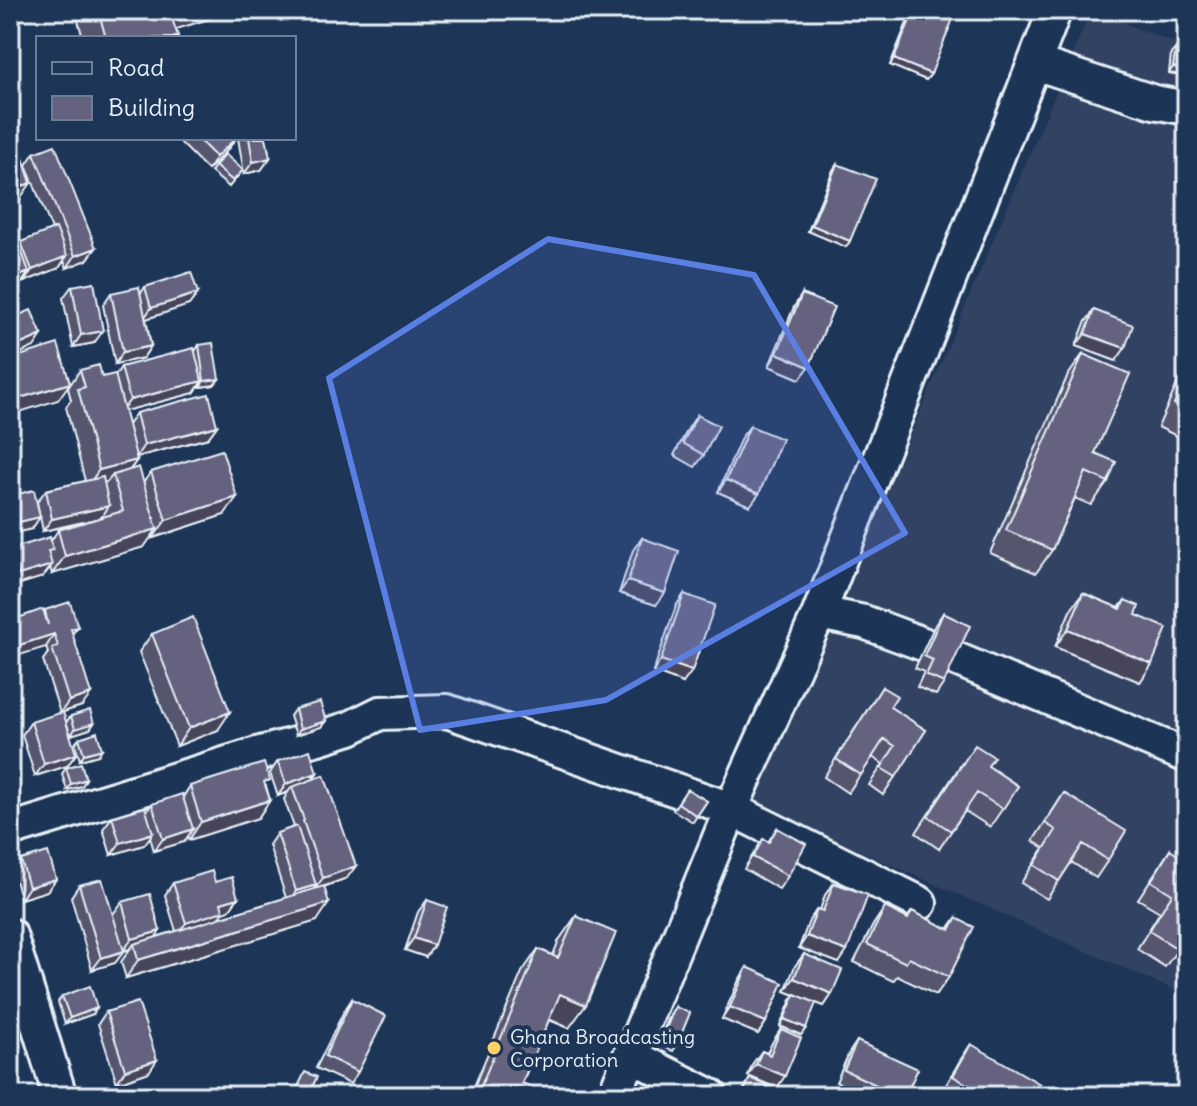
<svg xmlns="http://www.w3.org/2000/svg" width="1197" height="1106" font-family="Delius,sans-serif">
<rect width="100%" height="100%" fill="#1d3557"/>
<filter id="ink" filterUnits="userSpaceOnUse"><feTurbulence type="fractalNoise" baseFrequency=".0125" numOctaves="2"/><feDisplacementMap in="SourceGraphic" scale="16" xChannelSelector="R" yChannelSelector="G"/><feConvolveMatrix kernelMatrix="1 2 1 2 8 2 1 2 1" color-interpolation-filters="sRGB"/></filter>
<g filter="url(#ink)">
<path fill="#334263" d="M1091 10 1187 48V996L754 804Z"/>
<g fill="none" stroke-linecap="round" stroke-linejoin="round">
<defs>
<path id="minor" d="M1035 63 1154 102 1187 108
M819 613 864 622 923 644
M956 659 1187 756
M10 830 257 754 318 738 350 728 380 713 447 711 731 809 920 903
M10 935 60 1096
M630 1055 711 1096
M614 1096 731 809 819 613 1055 10"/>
</defs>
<use href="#minor" stroke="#e8f1f8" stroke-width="38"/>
<use href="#minor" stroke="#1d3557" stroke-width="32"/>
</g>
<path fill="#57546e" stroke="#e8f1f8" stroke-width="2" d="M75 10H230L228 13 176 29 178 36 177 38H83Z
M912 10H953L931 74 926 80 890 65Z
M1176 48 1187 49V76L1169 73 1171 54Z
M176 138H236L227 150 208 170Z
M238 138H266L270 158 261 170 244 174Z
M34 153 96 248 87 260 67 268 64 261 59 268 24 282 23 281 21 284 19 245 21 242 52 230 26 165Z
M837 164 850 241 846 247 808 231 833 170Z
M215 166 243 170 229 187 211 172Z
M72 286 94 343 73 347 63 298Z
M145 287 198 293 189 305 146 319 151 346 143 358 115 364 103 305 111 293H141Z
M802 294 800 379 769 366 794 307Z
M1094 310 1116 361 1076 346 1085 323Z
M199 345 219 379 214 385 200 387V385L194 393 124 411 128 425 136 413 217 426 208 438 136 457 137 460 130 470 143 483 151 472 224 515 153 538 152 535 144 547 52 574 50 567 43 577 10 587 11 549 51 541 58 530 93 520 43 531 37 502 46 490 85 481 66 407 71 400 68 388 80 370 102 377 115 376 121 367 195 351Z
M1083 354 1095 453 1108 482 1091 505 1075 498 1052 550 1036 573 990 553 1067 377Z
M1187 366V441L1158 427 1183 371Z
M697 415 704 455 695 467 674 455 689 427Z
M750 426V506L718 492 741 438Z
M642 538 656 605 619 593 633 550Z
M1083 593 1119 608 1125 600 1136 615 1152 664 1140 682 1055 647 1070 611Z
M684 594 683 683 653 672 676 606Z
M45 610 78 627 72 634 82 706 60 713 43 660 48 653 46 647 44 612Z
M943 613 944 683 936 695 917 687 924 672 915 668 935 625Z
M152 634 218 730 177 746 139 652Z
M882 687 890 707 926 730 883 795 869 785 883 764 872 757 848 793 824 777Z
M295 709 321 727 296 735 290 716Z
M71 716 94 723 90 729 71 735 66 722Z
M31 722 76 754 67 766 35 776 22 735Z
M79 738 98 755 80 760 75 744Z
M278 761 317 773 313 779 347 878 324 887 317 921 126 978 121 962 130 949 124 951 115 963 92 970 71 897 79 885 113 914 122 902 156 937 176 931 165 895 173 883 215 882 238 898 229 910 223 912 218 918 286 898 269 845 277 833 294 827 284 799 288 792 278 796 270 773Z
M962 763 988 766 1018 786 990 827 965 811 939 849 916 833Z
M66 768 82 786 67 790 62 774Z
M190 786H266L270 800 258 818 189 840 188 836 184 842 154 851 150 837 144 845 111 855 103 829 112 817 146 812 152 804 183 797Z
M687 789 707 801 693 822 673 810Z
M1064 793 1108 860 1096 878 1071 862 1047 899 1021 883 1044 848 1033 841Z
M777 828 788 876 779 889 744 869 763 839 768 842Z
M1170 850 1178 949 1165 967 1137 949 1160 912 1138 899Z
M21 860 56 879 47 891 21 899 12 872Z
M834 883 839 963 799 948 809 921 817 909 820 910 825 895Z
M427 900 426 957 405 950 418 912Z
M885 907 907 918 912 911 948 929 956 918 949 977 936 995 897 976 893 981 854 962 873 925Z
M576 916 569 1028 549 1020 522 1083 531 1096H470L522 972 538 949 553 955 559 940Z
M804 954 832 994 824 1006 806 999V1028L801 1035 780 1026 791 1000 795 995 785 991 795 966Z
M747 967 766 1022 758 1034 722 1019 739 980Z
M62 996 93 1014 65 1024 58 1002Z
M352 999 358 1072 350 1084 316 1068 344 1011Z
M675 1007 677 1045 673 1051 657 1044 671 1013Z
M106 1012 149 1072 117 1083 98 1024Z
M781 1029 777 1088 748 1076 753 1063 762 1051 767 1053 773 1041Z
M857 1041 905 1096H865L836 1082 849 1053Z
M971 1044 1042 1096H944L941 1094 959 1062Z
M750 1078 785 1096H740Z"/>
<path fill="#47455a" stroke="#e8f1f8" stroke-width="2" d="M179 10H230L228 13 154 36 170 13Z
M894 59 931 74 926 80 890 65Z
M1173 67 1187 69V76L1169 73Z
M236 138 227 150 208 170 216 157Z
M270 158 261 170 244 174 253 162Z
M31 183 19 200 10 203V190Z
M812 225 850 241 846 247 808 231Z
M96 248 87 260 67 268 75 256Z
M67 256 59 268 24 282 32 270Z
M29 272 21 284 10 289V280Z
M198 293 189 305 143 320 151 308Z
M103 331 94 343 73 347 81 335Z
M1085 334 1125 348 1116 361 1076 346Z
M42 335 34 347 10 358V349Z
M151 346 143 358 115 364 123 352Z
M777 353 809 367 800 379 769 366Z
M219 379 214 385 200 387 204 381Z
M202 381 194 393 121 412 130 400Z
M70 383 58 400 10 415V401Z
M217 426 208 438 136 457 144 445Z
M137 460 124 478 113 475 107 482 86 488 99 470Z
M726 480 759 494 750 506 718 492Z
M237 497 224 515 153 538 166 520Z
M109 506 101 518 43 531 52 519Z
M40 517 32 529 10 534V524Z
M157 529 144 547 52 574 65 556Z
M52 565 43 577 10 587 18 575Z
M628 581 665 593 656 605 619 593Z
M1068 629 1152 664 1140 682 1055 647Z
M54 634 46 647 10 658V648Z
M661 660 692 671 683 683 653 672Z
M91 694 82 706 60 713 69 701Z
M230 712 218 730 177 746 189 728Z
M326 721 321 727 296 735 300 729Z
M94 723 90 729 71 735 75 729Z
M102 749 98 755 80 760 84 754Z
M76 754 67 766 35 776 44 764Z
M317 773 309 785 292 787 288 792 278 796 286 784Z
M86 779 82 786 67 790 71 784Z
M270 800 258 818 189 840 201 822Z
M193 829 184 842 154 851 163 839Z
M153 833 144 845 111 855 120 843Z
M356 866 347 878 314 890 323 878Z
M56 879 47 891 21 899 29 887Z
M316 885 308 897 288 903 296 891Z
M238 898 229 910 223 912 215 923 177 935 186 923 221 903Z
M329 903 317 921 126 978 138 960Z
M160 931 152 943 134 944 130 949 123 951 132 939Z
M807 936 847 951 839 963 799 948Z
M414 938 434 945 426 957 405 950Z
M124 951 115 963 92 970 101 958Z
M794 978 832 994 824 1006 785 991Z
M560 994 586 1005 569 1028 544 1017Z
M730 1007 766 1022 758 1034 722 1019Z
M97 1008 93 1014 65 1024 70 1018Z
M784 1019 806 1028 801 1035 780 1026Z
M157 1060 149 1072 117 1083 125 1070Z
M756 1064 785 1076 777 1088 748 1076Z
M480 1088 498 1095 474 1096Z"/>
<path fill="#656280" stroke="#e8f1f8" stroke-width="2" d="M98 10H179L170 13 178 36 173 38H106Z
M914 10H953L956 11 931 74 894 59Z
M1176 48 1187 49V69L1173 67Z
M13 127 31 183 10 190V128Z
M197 138H236L216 157Z
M249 138H266L270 158 253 162Z
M55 145 96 248 75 256 34 153Z
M225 154 243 170 233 181 215 166Z
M837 164 876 179 850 241 812 225Z
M56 228 67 256 32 270 21 242Z
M18 241 29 272 10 280V244Z
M191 272 198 293 151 308 145 287Z
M94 282 103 331 81 335 72 286Z
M139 287 151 346 123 352 111 293Z
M802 294 834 307 809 367 777 353Z
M31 310 42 335 10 349V319Z
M1094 310 1133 325 1125 348 1085 334Z
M213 343 219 379 204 381 199 345Z
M58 344 70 383 10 401V359Z
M194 348 202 381 130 400 121 367Z
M1083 354 1130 374 1095 453 1116 462 1108 482 1086 472 1052 550 1006 530Z
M99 365 102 377 115 374 137 460 99 470 78 389 85 387 80 370Z
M1187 375V410L1174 404Z
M209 394 217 426 144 445 136 413Z
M697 415 719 426 704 455 683 443Z
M750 426 782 439 759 494 726 480Z
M222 450 237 497 166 520 151 472Z
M139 467 157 529 65 556 58 530 123 511 113 475Z
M103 477 109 506 52 519 46 490Z
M34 490 40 517 10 524V496Z
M50 537 53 550 48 551 52 565 18 575 11 549Z
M642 538 679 551 665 593 628 581Z
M1083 593 1121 609 1125 600 1139 606 1136 615 1167 628 1152 664 1068 629Z
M684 594 715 605 692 671 661 660Z
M70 602 78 627 71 629 91 694 69 701 52 648 58 646 54 634 10 648V621L43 609 48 625 45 610Z
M943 613 970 626 944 683 926 675 933 660 924 656Z
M193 617 230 712 189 728 152 634Z
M882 687 897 696 890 707 926 730 896 777 881 768 895 746 884 739 861 775 836 759Z
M320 702 326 721 300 729 295 709Z
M90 710 94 723 75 729 71 716Z
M63 712 76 754 44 764 31 722Z
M97 732 102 749 84 754 79 738Z
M975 745 994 757 988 766 1018 786 1003 809 977 793 951 831 928 816Z
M310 750 317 773 286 784 278 761Z
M81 763 86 779 71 784 66 768Z
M264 763 270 780 264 782 270 800 201 822 190 786Z
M324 775 356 866 323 878 303 821 304 820 292 787Z
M687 789 707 801 697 816 678 803Z
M1064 793 1126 831 1108 860 1083 844 1059 881 1034 865 1056 830 1045 823Z
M182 794 193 829 163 839 152 804Z
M145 807 153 833 120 843 112 817Z
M297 826 316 885 296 891 277 833Z
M777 828 806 844 788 876 753 857 763 839 769 842Z
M1170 850 1187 861V934L1178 949 1149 931 1172 894 1151 881Z
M48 852 56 879 29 887 21 860Z
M212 871 215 882 232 877 238 898 221 903 223 911 186 923 173 883Z
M102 879 124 951 101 958 79 885Z
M834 883 868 895 847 951 807 936 817 909 823 911Z
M324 886 329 903 138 960 134 944Z
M150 894 160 931 132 939 122 902Z
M427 900 447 907 434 945 414 938Z
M885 907 908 919 912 911 950 930 956 918 974 927 949 977 909 958 906 963 867 944Z
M576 916 616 933 586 1005 560 994 522 1083 535 1088 531 1096H498L480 1088 538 949 558 958Z
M804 954 842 970 832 994 794 978Z
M747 967 783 983 766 1022 730 1007Z
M90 986 97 1008 70 1018 62 996Z
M795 994 816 1003 806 1028 784 1019Z
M352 999 386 1016 358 1072 325 1056Z
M138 1002 157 1060 125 1070 106 1012Z
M675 1007 690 1013 677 1045 662 1038Z
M781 1029 801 1038 785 1076 756 1064 762 1051 770 1055Z
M857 1041 918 1069 905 1096H900L844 1070Z
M971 1044 1047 1088 1042 1096H988L953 1076Z
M305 1072 317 1077 308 1096H297L294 1095Z
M750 1078 786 1094 785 1096H755L744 1091Z
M1080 1089 1095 1096H1077Z"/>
</g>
<path fill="#5a7fe2" fill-opacity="0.2" stroke="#5a7fe2" stroke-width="6" stroke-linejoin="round" d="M548 239 754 275 905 533 606 700 420 730 329 378Z"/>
<circle fill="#ffd166" stroke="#1d3557" stroke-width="3" cx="494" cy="1048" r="8"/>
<g text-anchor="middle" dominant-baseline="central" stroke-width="8" stroke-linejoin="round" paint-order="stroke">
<g font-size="20" fill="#e8f1f8" stroke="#1d3557" text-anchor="start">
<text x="510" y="1036">Ghana Broadcasting<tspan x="510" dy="23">Corporation</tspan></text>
</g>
</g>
<rect width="1197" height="1106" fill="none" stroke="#1d3557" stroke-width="40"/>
<rect x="20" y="20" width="1157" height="1066" fill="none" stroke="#e8f1f8" stroke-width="3" filter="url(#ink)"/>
<rect x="36" y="36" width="260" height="104" fill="#1d3557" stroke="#6e8097" stroke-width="2"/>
<rect x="52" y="62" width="40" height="12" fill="#1d3557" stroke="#6e8097" stroke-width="2"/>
<text x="108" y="76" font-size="24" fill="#e8f1f8">Road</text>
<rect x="52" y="96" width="40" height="24" fill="#656280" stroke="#6e8097" stroke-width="2"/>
<text x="108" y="116" font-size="24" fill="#e8f1f8">Building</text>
</svg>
